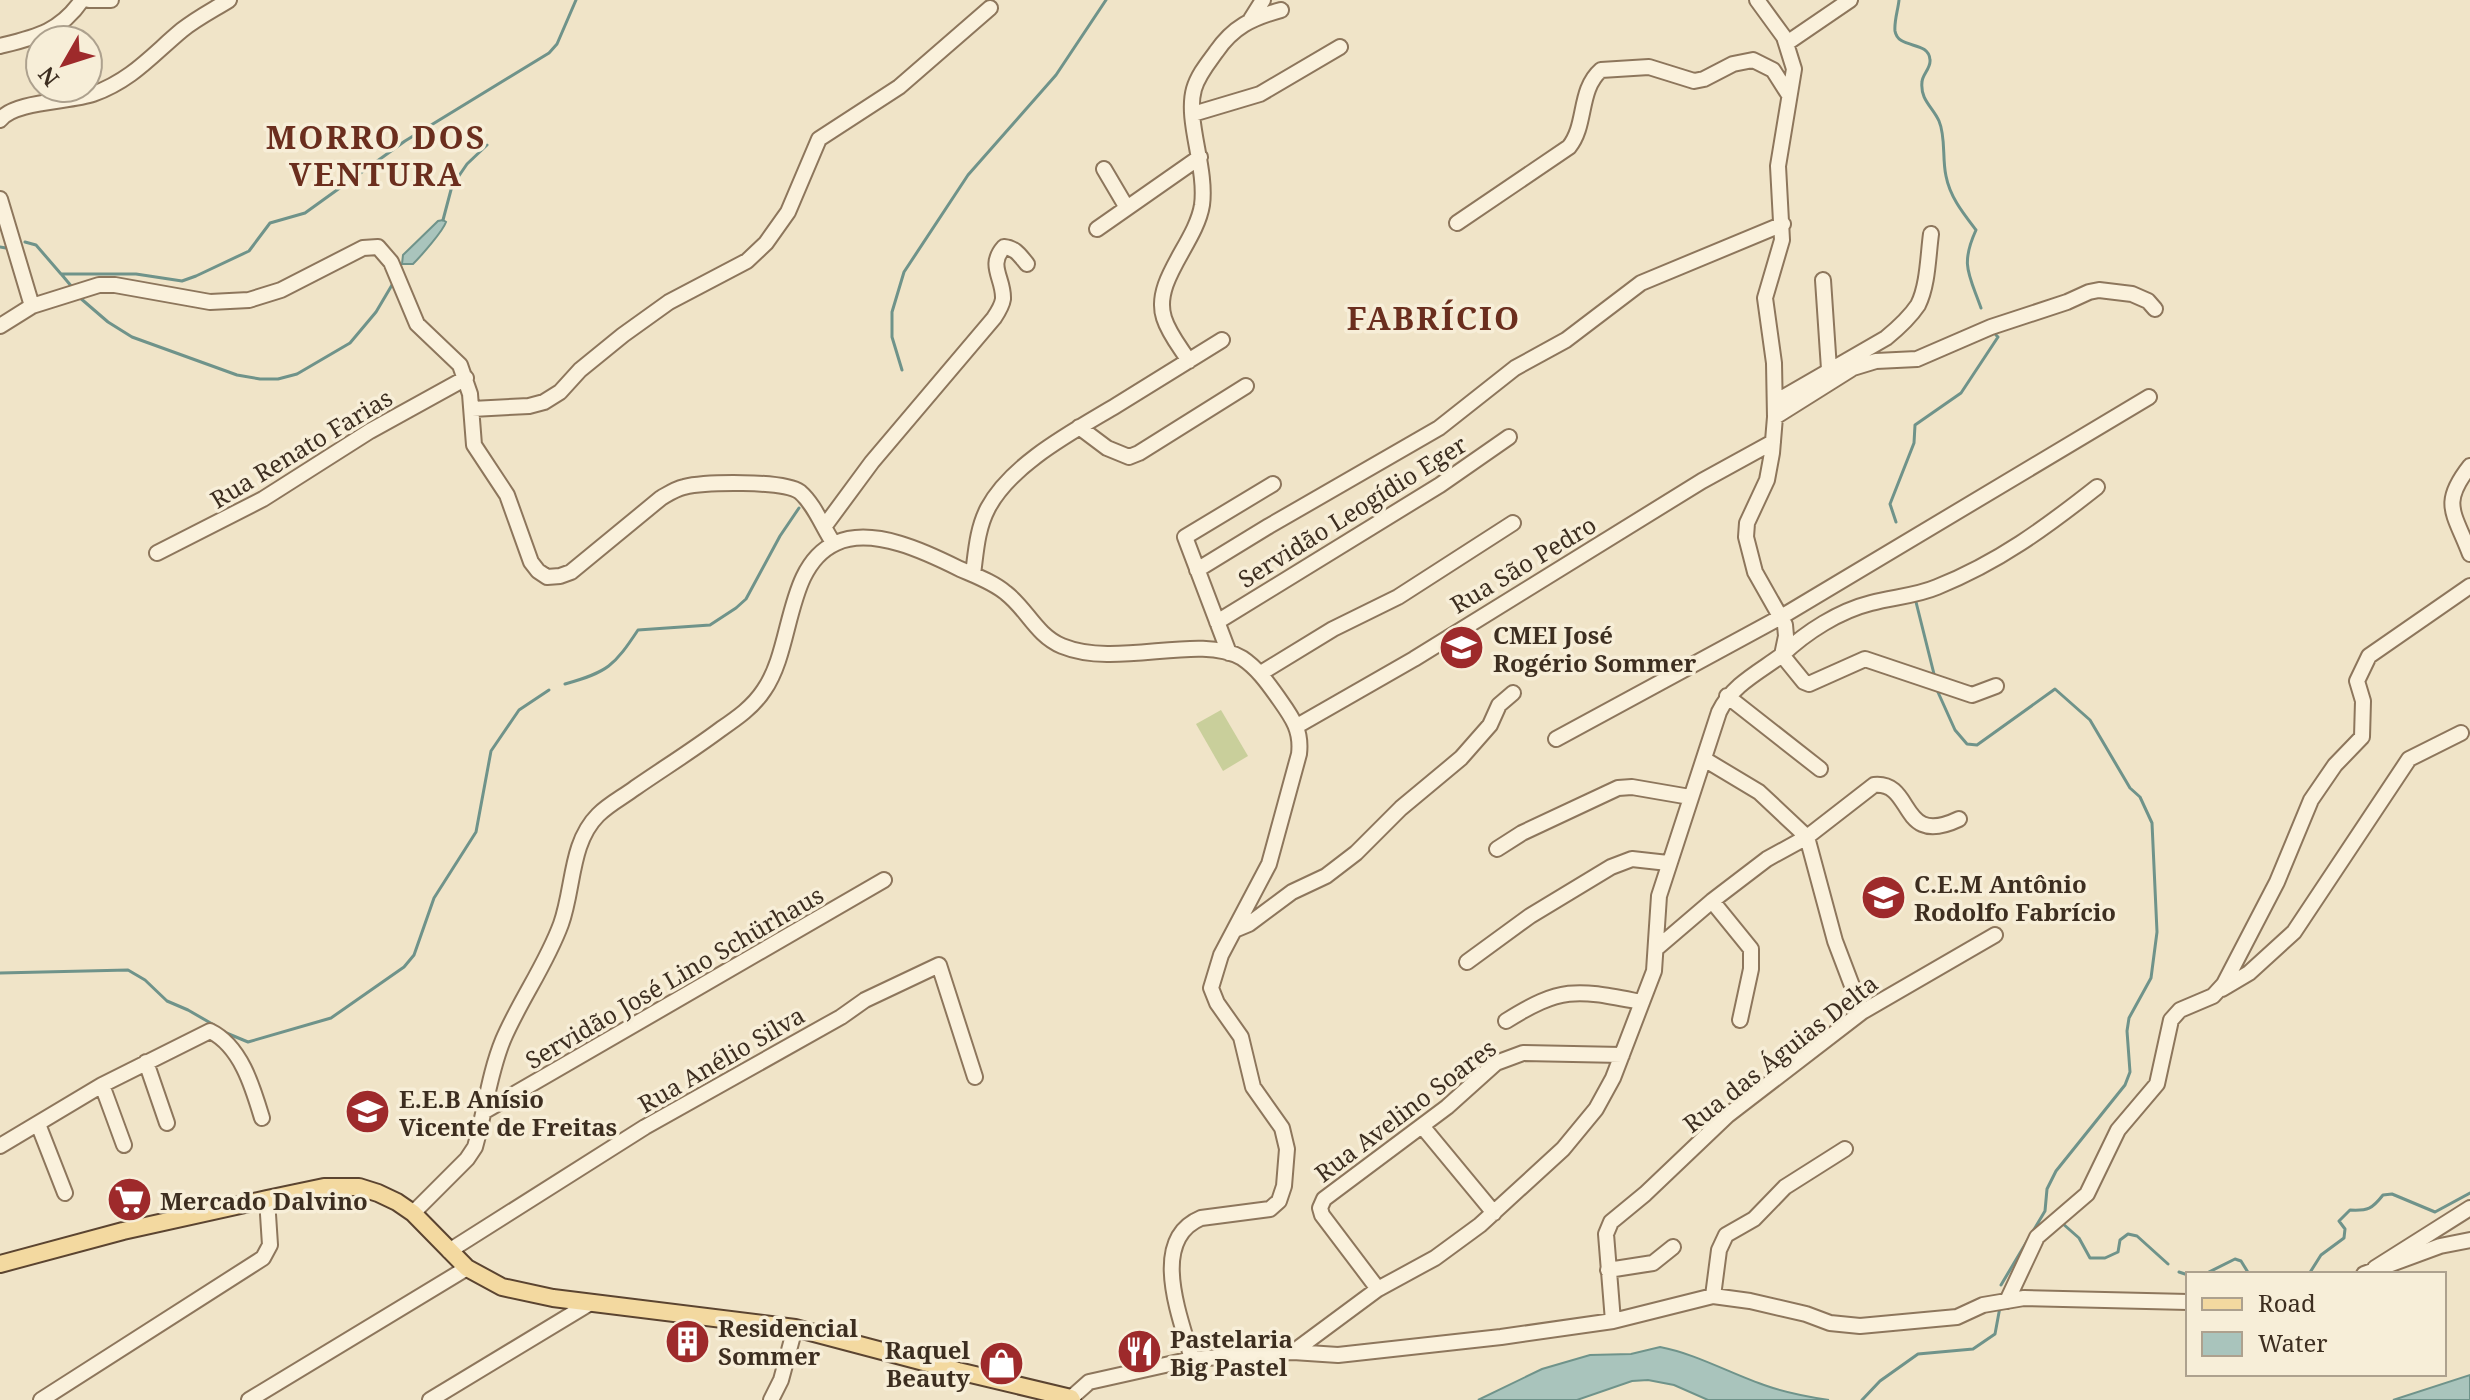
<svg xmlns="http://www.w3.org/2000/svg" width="2470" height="1400" font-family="'Noto Serif',serif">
<rect width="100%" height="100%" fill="#f0e4c8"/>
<path fill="#c9cf9b" d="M1221 710 1248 756 1223 771 1196 724Z"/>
<path fill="#a9c4bc" stroke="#6f938a" stroke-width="2" d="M443 220 446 222C443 231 421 256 413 264H402L403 255 438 221Z
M1660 1347C1697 1354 1731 1374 1767 1386 1787 1393 1809 1397 1829 1400H1708L1674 1385 1648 1380 1632 1381 1577 1400H1478L1542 1369 1590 1355 1631 1354Z
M2470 1375V1400H2393Z"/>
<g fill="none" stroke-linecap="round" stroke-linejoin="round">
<path stroke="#6f938a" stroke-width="3" d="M1899 0C1898 10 1894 21 1895 31 1898 50 1929 40 1930 60 1931 68 1922 75 1922 82 1920 100 1933 107 1939 121 1946 137 1942 159 1946 176 1950 197 1963 213 1976 230 1960 265 1969 274 1981 308
M443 220 452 186 467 164 487 145
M25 242 36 245 61 274H136L182 281 196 276 249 251 270 223 305 213 405 141 549 53 557 44 576 0
M0 247 6 248
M62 275 72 287
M79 297 108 322 132 337 237 375 260 379H278L297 374 350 343 376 312 392 285
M902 370 892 337V312L904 272 968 175 1056 75 1106 0
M1896 522 1890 504 1914 443 1915 425 1961 393 1998 337 1996 335
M1915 598 1934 674
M565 684C608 672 614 666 638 630L710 625 736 608 746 599 780 536 799 508
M1937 690 1955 730 1967 744 1977 745 2055 689 2090 720 2130 788 2140 797 2152 823 2157 932 2151 978 2129 1018 2127 1031 2130 1072 2125 1085 2056 1171 2047 1189 2045 1211 2001 1285
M0 973 128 970 145 980 167 1001 188 1010 214 1025
M224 1032 248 1042 331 1018 404 967 414 955 434 898 476 832 491 751 519 710 549 690
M2062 1223 2079 1238 2090 1258H2105L2118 1252 2120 1240 2128 1234 2137 1236 2168 1264
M2179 1272 2188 1275
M2205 1274 2235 1259 2241 1261 2249 1274
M2309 1274 2321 1255 2344 1238 2345 1229 2339 1221 2350 1210C2368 1211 2372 1209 2383 1195L2392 1194 2435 1212 2470 1193
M1862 1400 1880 1381 1918 1354 1973 1349 1995 1334 2000 1307"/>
<defs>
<path id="minor" d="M89 0H111
M1251 19 1263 0
M1787 43 1850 0
M0 46C36 37 60 32 82 0
M1193 114 1260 94 1340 47
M0 120C14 101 70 102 93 94 132 80 152 55 182 30 197 18 213 10 229 0
M1104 169 1127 208
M0 199 32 306
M1457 223 1569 147C1587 125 1578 90 1601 70L1649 67 1694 81 1704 79 1733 64 1753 60 1773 70 1789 95
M1097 229 1200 157
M1823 280 1829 369
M0 326 32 306 99 285H115L210 302 249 300 281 290 363 248 378 247 391 262 417 324 460 365 470 394 474 445 507 495 531 562 538 571 547 577 560 576 571 572 661 498C668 494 675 489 684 487 704 482 783 480 800 492 815 505 823 528 834 544
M1189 361C1180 347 1169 334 1164 318 1152 281 1196 243 1202 205 1207 167 1185 121 1194 89 1198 75 1208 63 1216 52 1233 27 1252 18 1281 10
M1775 402 1886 338C1897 329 1910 317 1918 305 1928 285 1928 256 1931 234
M472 409 529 406 544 402 560 392 580 370 623 335 669 302 747 261 766 243 788 212 819 139 899 87 990 8
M1775 417 1853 368 1876 361 1917 359 1991 327 2067 302 2089 292 2099 290 2132 294 2148 301 2155 309
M1079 427 1107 448 1129 457 1139 453 1246 386
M2470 466C2440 504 2454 512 2470 554
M824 527 872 462 994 318C998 312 1002 306 1003 299 1004 278 987 266 1004 247 1016 248 1020 256 1027 264
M157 553 263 499 370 431 466 378
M1197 570 1269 526 1439 428 1515 368 1566 340 1641 283 1783 224
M973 574C976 552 977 529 988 508 1012 463 1074 431 1117 405 1152 383 1187 362 1222 340
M1217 622 1440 485 1509 437
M1229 653 1185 537 1273 484
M1261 673 1333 629 1398 597 1513 523
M1996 686 1972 695 1865 659 1809 684 1804 682 1782 655C1806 632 1839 611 1871 603 1893 597 1916 596 1937 587 1999 562 2045 528 2097 487
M1727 696 1820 769
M1297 726 1414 659 1702 481 1773 442
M1556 739 1781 617 2149 397
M1704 759 1759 792 1807 837 1835 941 1862 1012
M1497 849 1522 833 1618 788 1632 787 1690 797
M1712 901 1751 949V969L1740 1020
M1237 929 1249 924 1292 892 1326 876 1356 853 1401 808 1461 758 1490 725 1499 705 1513 693
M1657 948 1712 901 1767 859 1807 837 1874 785C1915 781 1898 848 1959 819
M1467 962 1530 916 1611 867 1632 859 1668 863
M2222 989 2249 973 2294 932 2409 759 2461 733
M1506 1021C1563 985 1578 990 1641 1002
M146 1062 167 1123
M102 1085 124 1145
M485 1111 884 880
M38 1124 65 1193
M1422 1126 1494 1213
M0 1146 102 1085 210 1031C241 1046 253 1088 262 1118
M413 1213 467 1159 475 1147C485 1112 489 1074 503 1040 520 1000 546 965 561 924 574 888 570 843 598 815 609 804 623 797 635 788 664 768 693 750 721 729 737 718 753 707 764 690 794 647 785 566 836 543 873 526 928 553 960 569 976 576 993 582 1006 593 1027 609 1036 635 1062 646 1118 669 1198 633 1242 658 1257 668 1267 682 1277 696 1291 716 1302 729 1299 754L1269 864 1221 955 1211 988 1217 1003 1241 1037 1253 1087 1282 1128 1287 1149 1284 1186 1279 1201 1270 1209 1201 1218C1148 1240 1181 1319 1192 1359
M449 1251 645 1127 841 1017 865 1000 939 965 975 1077
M2375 1268 2470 1208
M1608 1270 1653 1263 1673 1247
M2364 1274 2440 1246 2470 1240
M1378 1289 1322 1215 1320 1208 1324 1199 1447 1107 1496 1063 1523 1053 1622 1055
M1713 1296 1719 1250 1726 1235 1754 1219 1785 1187 1845 1149
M2007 1301 2037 1237 2087 1194 2118 1130 2157 1084 2171 1020 2180 1010 2213 996 2224 984 2277 882 2311 800 2335 765 2362 737 2363 701 2357 681 2369 656 2470 586
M1613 1321 1606 1234 1611 1222 1645 1194 1728 1115 1862 1012 1995 935
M1293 1352 1378 1289 1435 1258 1480 1225 1563 1149 1596 1109 1613 1078 1654 971 1659 896 1719 712C1732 685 1759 672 1782 655L1786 636 1785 625 1755 572 1746 537 1747 523 1767 480 1772 453 1775 417 1774 363 1765 298 1782 240 1778 166 1794 69 1784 37 1757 0
M1071 1398 1089 1382 1192 1359 1293 1352 1338 1355 1501 1337 1613 1321 1713 1296 1750 1301 1806 1314 1830 1323 1860 1326 1957 1317 1983 1305 2024 1298 2188 1302
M41 1400 263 1258 270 1245 267 1199
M249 1400 467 1268
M430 1400 592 1302
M771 1400 781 1380 795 1328"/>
<path id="major" d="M0 1264 123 1231 267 1199 324 1187H359L378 1193 397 1202 413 1213 467 1268 502 1287 553 1298 795 1328 958 1371 1071 1398 1072 1400"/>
</defs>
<use href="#minor" stroke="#8d765c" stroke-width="18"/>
<use href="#major" stroke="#5b4430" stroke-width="20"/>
<use href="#minor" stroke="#faf1dc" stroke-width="14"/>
<use href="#major" stroke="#f3d9a0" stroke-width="16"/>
</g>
<defs>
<symbol id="school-disc" viewBox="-11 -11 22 22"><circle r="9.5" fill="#9e2a2b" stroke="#f7eed8"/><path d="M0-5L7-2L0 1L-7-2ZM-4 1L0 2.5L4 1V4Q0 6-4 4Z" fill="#fff"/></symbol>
<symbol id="supermarket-disc" viewBox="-11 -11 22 22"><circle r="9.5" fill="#9e2a2b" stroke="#f7eed8"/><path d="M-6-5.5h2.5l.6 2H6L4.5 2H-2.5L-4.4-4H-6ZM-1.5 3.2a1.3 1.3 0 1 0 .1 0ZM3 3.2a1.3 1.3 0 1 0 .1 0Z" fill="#fff"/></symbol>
<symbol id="building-disc" viewBox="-11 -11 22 22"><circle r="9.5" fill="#9e2a2b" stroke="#f7eed8"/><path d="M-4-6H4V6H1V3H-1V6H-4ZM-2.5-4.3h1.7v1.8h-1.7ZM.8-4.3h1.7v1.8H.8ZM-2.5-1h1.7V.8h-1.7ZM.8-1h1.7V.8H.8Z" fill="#fff"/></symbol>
<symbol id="restaurant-disc" viewBox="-11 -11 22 22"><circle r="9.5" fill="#9e2a2b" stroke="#f7eed8"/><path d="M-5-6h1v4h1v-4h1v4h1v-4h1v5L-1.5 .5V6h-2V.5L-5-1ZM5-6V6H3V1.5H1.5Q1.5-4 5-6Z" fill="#fff"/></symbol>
<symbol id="shop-disc" viewBox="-11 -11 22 22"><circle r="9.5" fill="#9e2a2b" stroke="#f7eed8"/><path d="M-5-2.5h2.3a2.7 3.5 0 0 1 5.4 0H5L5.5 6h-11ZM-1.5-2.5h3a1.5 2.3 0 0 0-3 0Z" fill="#fff"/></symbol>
</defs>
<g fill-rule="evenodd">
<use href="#school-disc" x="1436" y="622" width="51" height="51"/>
<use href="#school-disc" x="1858" y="872" width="51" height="51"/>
<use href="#school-disc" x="342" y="1086" width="51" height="51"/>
<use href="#supermarket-disc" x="104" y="1174" width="51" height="51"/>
<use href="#building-disc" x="662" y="1316" width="51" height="51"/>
<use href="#restaurant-disc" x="1114" y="1326" width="51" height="51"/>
<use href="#shop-disc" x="976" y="1338" width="51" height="51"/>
</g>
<g text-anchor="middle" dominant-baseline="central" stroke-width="7" stroke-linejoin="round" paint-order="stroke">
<g font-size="24" fill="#3d2e20" stroke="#f7eed8">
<text transform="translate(301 448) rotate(-31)">Rua Renato Farias</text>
<text transform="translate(1352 511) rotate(-32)">Servidão Leogídio Eger</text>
<text transform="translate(1523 564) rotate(-31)">Rua São Pedro</text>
<text transform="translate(674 977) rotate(-30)">Servidão José Lino Schürhaus</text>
<text transform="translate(1780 1053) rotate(-38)">Rua das Águias Delta</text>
<text transform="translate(721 1059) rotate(-30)">Rua Anélio Silva</text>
<text transform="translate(1405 1110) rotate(-37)">Rua Avelino Soares</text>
</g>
<g font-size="24" font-weight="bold" fill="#3d2e20" stroke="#f7eed8" text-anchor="start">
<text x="1493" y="634">CMEI José<tspan x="1493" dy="28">Rogério Sommer</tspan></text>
<text x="1914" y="883">C.E.M Antônio<tspan x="1914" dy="28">Rodolfo Fabrício</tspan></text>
<text x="399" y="1098">E.E.B Anísio<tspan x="399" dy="28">Vicente de Freitas</tspan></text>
<text x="160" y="1200">Mercado Dalvino</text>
<text x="718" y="1327">Residencial<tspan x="718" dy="28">Sommer</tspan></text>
<text x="1170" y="1338">Pastelaria<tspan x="1170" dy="28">Big Pastel</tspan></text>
<text x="970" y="1349" text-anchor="end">Raquel<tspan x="970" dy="28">Beauty</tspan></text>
</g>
<g font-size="32" font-weight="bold" letter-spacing="2" fill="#6b2e1e" stroke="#f7eed8">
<text x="376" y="136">MORRO DOS<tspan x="376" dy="37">VENTURA</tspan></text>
<text x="1434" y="317">FABRÍCIO</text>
</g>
</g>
<rect x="2186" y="1272" width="260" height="104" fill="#f7eed8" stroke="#ada18e" stroke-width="2"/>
<rect x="2202" y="1298" width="40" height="12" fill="#f3d9a0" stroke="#ada18e" stroke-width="2"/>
<text x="2258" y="1312" font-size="24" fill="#3d2e20">Road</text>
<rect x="2202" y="1332" width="40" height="24" fill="#a9c4bc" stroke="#ada18e" stroke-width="2"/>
<text x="2258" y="1352" font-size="24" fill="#3d2e20">Water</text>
<g transform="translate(64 64) rotate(231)"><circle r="38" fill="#f7eed8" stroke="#ada18e" stroke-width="2"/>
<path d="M0-6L14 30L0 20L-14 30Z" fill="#9e2a2b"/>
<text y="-12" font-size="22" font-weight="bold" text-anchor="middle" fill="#3d2e20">N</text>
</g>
</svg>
